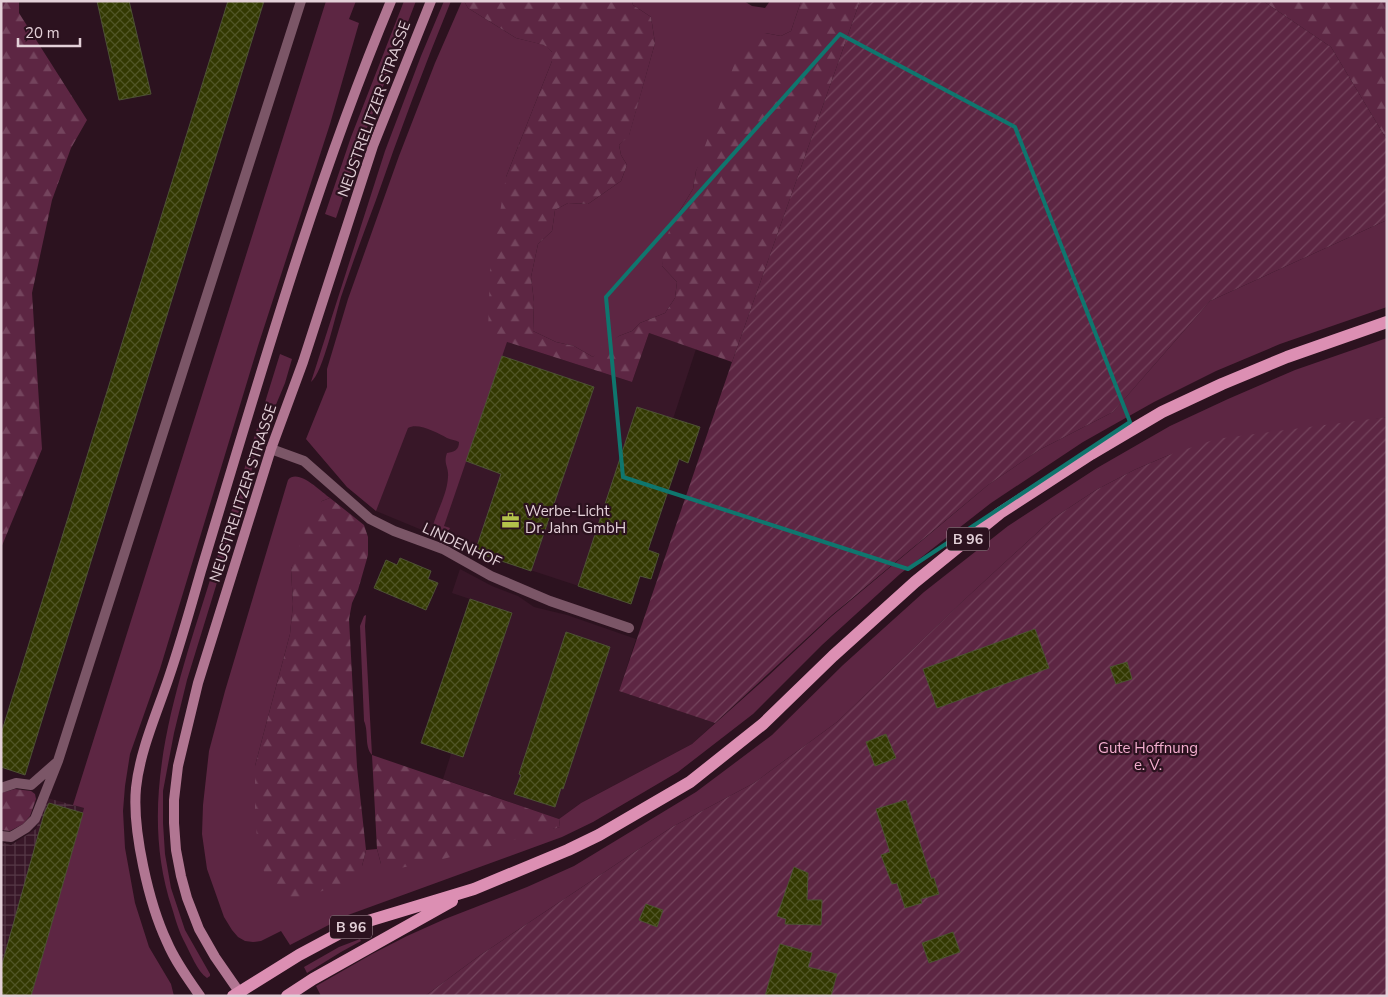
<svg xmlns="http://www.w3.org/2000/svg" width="1388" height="997" font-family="'Nunito Sans',sans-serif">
<defs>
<pattern id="industrial-grid" width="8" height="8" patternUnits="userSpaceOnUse" patternTransform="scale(1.25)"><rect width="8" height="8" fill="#381728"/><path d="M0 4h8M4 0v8" fill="none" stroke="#553846"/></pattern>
<pattern id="forest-firs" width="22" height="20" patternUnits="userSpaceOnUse" patternTransform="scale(1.25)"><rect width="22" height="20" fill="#5d2643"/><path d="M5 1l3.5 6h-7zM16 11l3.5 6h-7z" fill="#74445d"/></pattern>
<pattern id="garden-furrows" width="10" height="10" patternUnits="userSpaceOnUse" patternTransform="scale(1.25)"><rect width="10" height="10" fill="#5d2643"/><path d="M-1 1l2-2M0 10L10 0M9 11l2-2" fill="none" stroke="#74445d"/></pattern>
<pattern id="building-cross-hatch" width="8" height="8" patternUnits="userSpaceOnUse" patternTransform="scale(1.25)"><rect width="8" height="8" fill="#333902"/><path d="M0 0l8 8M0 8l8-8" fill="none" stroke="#505526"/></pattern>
</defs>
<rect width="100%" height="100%" fill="#2c121f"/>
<path fill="#381728" d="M649 333 696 349 673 419 603 594 475 552 376 511 347 487 306 439 500 342H507L632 382Z
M460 569 492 586 518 596 534 607 567 615 636 639 619 691 715 723 692 744 581 803 559 819 443 779 451 754 421 743 470 599 452 593Z"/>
<path fill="url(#industrial-grid)" d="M47 798 84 808 31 996H1V842L11 845 36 829Z"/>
<path fill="#5d2643" d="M326 1H356L349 19 359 23 330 124 258 346 160 669 130 754 125 786 123 811 125 848 135 903 149 947 171 984 174 996H31L84 808 73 805Z
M404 1H416L362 141 336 218 325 214 351 137Z
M444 1H451C424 67 399 133 376 200 364 232 352 264 341 297 336 313 323 373 311 382L385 151 421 56Z
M462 1H464L468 8 516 38 545 45 552 52V61L506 177 507 342 444 526 450 528 448 532 437 537 431 534C434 515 447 497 448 477 449 467 443 464 447 453 454 452 459 450 459 442 455 440 452 440 447 438 438 433 418 422 408 428L376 511 347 487 306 439 327 387V369L348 299 399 156 435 63Z
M632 1H744L752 6 765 8 770 1H801L791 31 781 36 765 33 696 171 693 189 671 225 662 266 677 282 675 298 665 313 640 323 632 331 619 336 593 357 574 346 556 342 533 331 534 302 531 277 538 244 552 231 555 210 568 203 588 204 621 181 627 165 621 155 619 145 629 135 655 43 651 17 633 5Z
M1387 220V307L1280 344 1216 371 1154 402 1083 442 991 503 900 574 822 645 753 714 678 772 593 822 562 837 348 915 290 945 281 931 261 941 253 942 245 941 238 937 232 930 224 917 207 869 202 834 203 805 209 751 225 691 288 480C298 468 320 491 330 498L322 501 291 569 293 604 290 634 255 766 362 866 366 850 377 849 381 864 560 827 559 819 581 803 692 744 767 677 832 616 988 485 1039 450 1113 412 1210 301Z
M1387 338V417L1169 455 1134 470 1096 490 1052 519 964 600 837 722 754 783 672 827 479 956 425 996H321L316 986 372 954 407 936 445 919 527 887 574 866 696 792 772 735 843 665 924 592 1008 526 1097 468 1170 426 1228 399 1295 370Z
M280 354 292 359 285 383 260 443 187 680 174 733 163 791V823L165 854 171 888 185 930 210 974V976L207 978C197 971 191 954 185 943 179 932 176 921 172 908 134 794 181 676 214 567 236 496 258 425 280 354Z
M366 615 365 626 372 755C364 746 369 732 364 721L360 626 364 616Z
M360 939 361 941 341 952 307 973 304 967 339 947Z"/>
<path fill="url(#forest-firs)" d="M1 1H19V13L87 120 71 148 52 200 32 293 42 449 1 548Z
M464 1H632L633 5 651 17 655 43 629 136 619 145 621 155 627 165 621 181 588 204 568 203 555 210 552 231 538 244 531 277 534 302 533 331 556 342 574 346 593 357 601 347 619 336 632 331 640 323 665 313 675 298 677 282 662 266 663 250 671 225 693 189 696 171 740 48 751 35 765 33 781 36 791 31 801 1H860L732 362 649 333 632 382 507 342H500L488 332 490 271 506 177 552 61V52L544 45 516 38 468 8Z
M1263 1H1387V140L1331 47Z
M330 498 364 525 368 537V555L358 590 352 603 349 619 357 767 366 850 362 866 347 881 307 897 285 899 270 887 260 861 255 820V766L290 634 293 604 291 569 309 519 322 501Z
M372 755 559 819 560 827 436 861 400 868H386L381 864 377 849Z
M15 789 31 791 35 794 36 799 30 816 23 824 10 831 1 830V793Z"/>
<path fill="url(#garden-furrows)" d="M860 1H1263L1331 47 1387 140V220L1210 301 1113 412 1039 450 988 485 832 615 715 723 619 691 732 362Z
M1387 417V996H425L479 956 672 827 754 783 837 722 964 600 1052 519 1096 490 1134 470 1169 455 1216 439Z"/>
<path fill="url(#building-cross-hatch)" stroke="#4d5234" d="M97 1H129L151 94 119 100Z
M228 1H264L25 775 1 767V734Z
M502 356 594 387 531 571 475 552 501 474 466 461Z
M637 407 700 427 688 463 679 459 648 550 659 554 651 579 640 576 631 604 578 586Z
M400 558 431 571 428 579 438 583 426 610 374 588 386 560 397 565Z
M470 599 512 613 463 757 421 743Z
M1035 629 1049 668 937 708 923 669Z
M566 632 610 647 563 789 561 788 555 807 514 794 521 775 519 774Z
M1127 662 1132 679 1116 684 1110 667Z
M886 734 896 758 875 766 866 742Z
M906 800 931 878H934L939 894 921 899 922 903 905 908 897 883 892 884 881 855 890 852 876 809Z
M49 803 83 813 31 996H1V968L44 814Z
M794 867 808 873 807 900H822L821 925 785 924 786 919 777 916Z
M646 904 663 910 657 927 639 920Z
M953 932 960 952 929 963 922 943Z
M780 944 812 953 808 967 837 974 831 996H765Z"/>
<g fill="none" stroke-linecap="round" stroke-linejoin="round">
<path stroke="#7b5667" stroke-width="10" d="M271 449 304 461 370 519 394 531 443 549 491 576 550 601 629 628
M1 788 16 783 31 785 56 763
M1 836 11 837 26 828 35 819 58 761 301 1"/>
<path stroke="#b17692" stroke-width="10" d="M200 996C188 979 175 961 167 942 149 904 132 830 136 788 140 750 157 713 169 677 181 642 191 606 201 571 259 379 314 186 391 1
M242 996 215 957 199 929 187 898 181 876 176 850 174 823V800L178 766 198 683 271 449 303 362 373 146 431 1"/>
<path stroke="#dc8fb3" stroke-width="12" d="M233 996 299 955 355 925 474 889 568 850 599 835 690 782 763 724 833 656 915 582 1000 513 1091 454 1162 412 1222 384 1287 357 1387 322
M287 996 313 979 452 901"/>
</g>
<path fill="none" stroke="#0f766e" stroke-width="4" stroke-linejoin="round" d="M840 34 1015 127 1130 422 908 569 623 477 606 297Z"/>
<defs>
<symbol id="office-bare" viewBox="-9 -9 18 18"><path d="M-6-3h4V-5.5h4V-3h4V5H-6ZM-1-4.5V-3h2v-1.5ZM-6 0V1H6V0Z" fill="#b3c24b" stroke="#2c121f" stroke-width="2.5" paint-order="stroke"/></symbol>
</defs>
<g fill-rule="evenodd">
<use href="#office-bare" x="498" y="508" width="25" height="25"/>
</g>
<g text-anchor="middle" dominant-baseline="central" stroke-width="4.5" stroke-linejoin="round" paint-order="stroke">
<g fill="#2c121f" stroke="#ac97a0" stroke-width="1">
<rect x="947" y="527.5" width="42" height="23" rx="4"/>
<rect x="330" y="915.5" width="42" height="23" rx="4"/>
</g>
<g font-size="14" font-weight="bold" fill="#e3d0d8">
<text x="968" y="539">B 96</text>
<text x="351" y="927">B 96</text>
</g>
<g font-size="15" fill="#e3d0d8" stroke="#2c121f">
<text transform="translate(374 109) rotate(-70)">NEUSTRELITZER STRASSE</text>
<text transform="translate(243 493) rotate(-72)">NEUSTRELITZER STRASSE</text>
<text transform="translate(462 545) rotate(25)">LINDENHOF</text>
</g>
<g font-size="15" fill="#e3d0d8" stroke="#2c121f" text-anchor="start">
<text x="525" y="511">Werbe-Licht<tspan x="525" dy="17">Dr. Jahn GmbH</tspan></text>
</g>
<g font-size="15" fill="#f4aecf" stroke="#2c121f">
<text x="1148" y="748">Gute Hoffnung<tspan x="1148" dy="17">e. V.</tspan></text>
</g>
</g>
<rect width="1388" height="997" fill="none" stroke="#e3d0d8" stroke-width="5"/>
<path d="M18 38v8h62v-8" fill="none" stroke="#e3d0d8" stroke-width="2.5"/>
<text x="25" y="38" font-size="15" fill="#e3d0d8" stroke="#2c121f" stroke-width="4" paint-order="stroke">20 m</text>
</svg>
